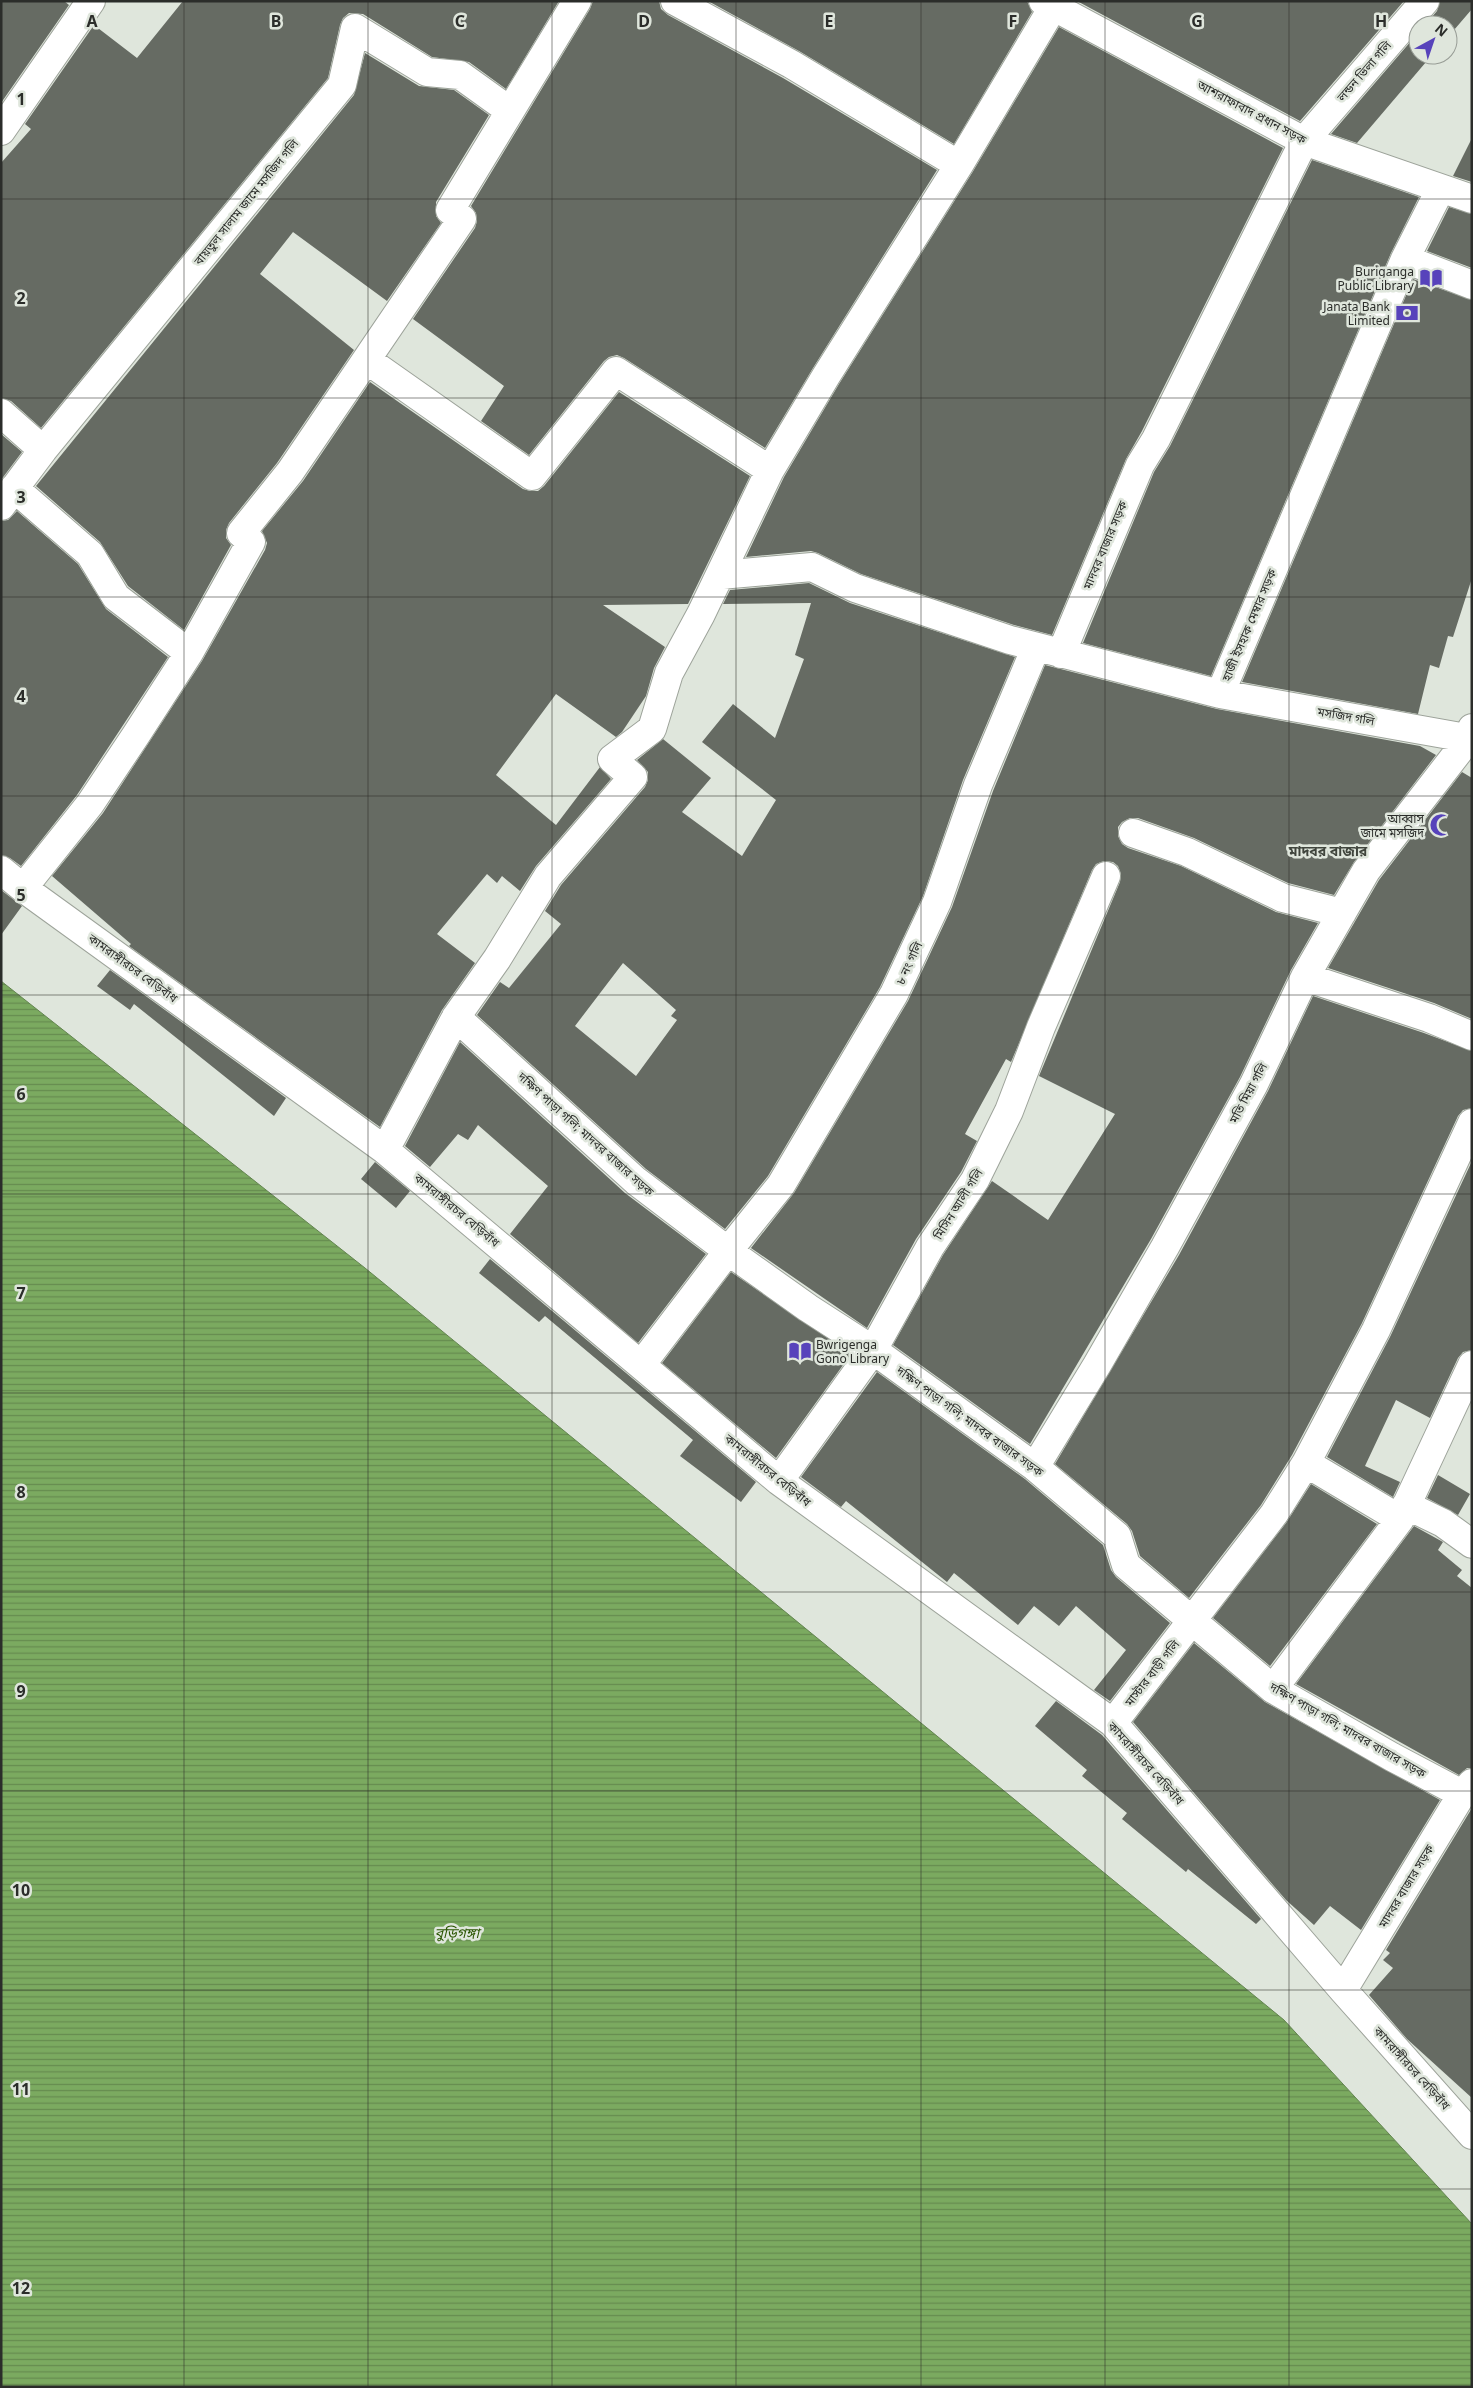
<svg xmlns="http://www.w3.org/2000/svg" width="1473" height="2388" font-family="'Noto Sans','Noto Sans Bengali',sans-serif">
<defs>
<pattern id="water-rules" width="6" height="5" patternUnits="userSpaceOnUse" patternTransform="scale(1.25)"><rect width="6" height="5" fill="#7baa60"/><path d="M0 2.5h6" fill="none" stroke="#658b4f"/></pattern>
</defs>
<rect width="100%" height="100%" fill="#dfe6dc"/>
<path fill="url(#water-rules)" stroke="#638450" d="M1 981 365 1268 1284 2020 1472 2224V2387H1Z"/>
<path fill="#666b63" fill-rule="evenodd" d="M1 1H64L69 5 1 103Z
M183 1H559L506 89 469 62 432 57 363 14 349 13 343 18 340 25 328 78 41 428 11 401 1 398V163L31 129 25 124 94 25 137 58Z
M593 1H659L661 9 668 15 783 78 937 170 813 368 765 448 624 358 617 355 609 357 604 361 529 455 481 421 504 386 413 319 475 228 477 221 476 213 471 206 590 9Z
M708 1H1027L1032 12 954 144 799 51Z
M1077 1H1404L1300 121Z
M1440 1H1472V9L1448 37V25H1425L1437 11Z
M1059 27 1283 148 1142 431 1126 459 1052 635 1014 625 861 574 818 553 811 551 746 557 784 477 839 384 972 173Z
M1418 33V55H1432L1357 143 1331 134Z
M365 53 419 86 454 90 489 115 436 202V216L441 223 387 301 293 232 260 274 354 350 277 463 229 523 226 530V538L231 545 184 630 128 586 100 542 36 486 354 95Z
M1472 138V182L1453 176Z
M1312 160 1419 197 1391 253 1211 676 1083 643 1154 472 1170 446Z
M1449 207 1472 214V268L1427 251Z
M1413 279 1472 300V578L1453 637 1448 636 1439 668 1430 665 1418 714 1242 682Z
M370 382 523 489 530 491H538L544 486 619 392 750 476 688 604 603 605 665 647 654 668 646 696 622 732 616 737 556 694 496 775 556 825 600 767 611 779 536 866 520 891 502 876 497 883 487 874 437 934 475 963 442 1010 380 1127 129 946 131 944 52 876 103 813 202 661 265 550 267 543 262 531 303 481Z
M1 434 22 452 1 480Z
M17 511 78 564 106 609 168 657 77 795 21 866 10 858 1 855V521L8 520Z
M809 583 850 603 1015 657 963 780 923 896 880 987 768 1176 725 1229 646 1169 477 1015 500 982 509 988 561 924 545 911 561 885 645 787 648 780V772L637 760 663 739 711 778 682 812 742 856 776 800 702 742 733 704 775 738 804 659 795 655 811 603 723 604 730 590ZM623 963 676 1010 671 1016 677 1020 636 1076 575 1026Z
M1045 665 1217 709 1420 746 1436 755 1354 862 1334 895 1288 883 1194 838 1138 818H1130L1122 822 1118 827V836L1122 844 1128 848 1181 866 1276 912 1318 923 1291 970 1240 1077 1151 1239 1030 1444 893 1345 943 1255 992 1181 1048 1220 1115 1114 1039 1076 1120 882 1121 874 1118 866 1113 862 1104 861 1096 864 1092 870 1011 1062 1006 1059 965 1134 977 1141 961 1172 916 1239 867 1328 751 1248 794 1193 908 1001 952 907 993 791Z
M1462 772 1472 778V1019L1434 1003 1328 968 1379 880Z
M1 890 22 906 1 935Z
M110 970 286 1098 274 1116 134 1004 130 1010 97 986Z
M1313 996 1424 1033 1472 1051V1108L1463 1110 1458 1116 1362 1323 1292 1455 1261 1505 1189 1598 1140 1556 1132 1531 1127 1524 1055 1464 1179 1255 1268 1091Z
M460 1042 625 1193 706 1254 638 1343 510 1234 548 1186 478 1125 468 1140 458 1134 430 1167 405 1146Z
M1472 1161V1350L1463 1352 1458 1358 1430 1418 1396 1400 1365 1466 1400 1482 1393 1497 1327 1457 1390 1337Z
M375 1162 410 1191 396 1208 361 1179Z
M490 1259 756 1482 741 1502 680 1456 693 1440 545 1316 539 1322 479 1273Z
M731 1272 851 1354 776 1458 662 1363Z
M877 1372 1025 1479 1103 1545 1111 1570 1116 1577 1170 1623 1110 1701 1094 1690 1126 1650 1076 1606 1059 1626 1034 1606 1018 1625 954 1573 947 1582 846 1501 841 1507 801 1477Z
M1438 1475 1470 1494 1458 1515 1427 1498Z
M1311 1484 1377 1524 1270 1666 1213 1618 1286 1523Z
M1414 1526 1443 1542 1438 1550 1462 1570 1457 1576 1472 1588V1768H1467L1459 1775 1296 1684Z
M1194 1643 1265 1702 1440 1800 1361 1930 1330 1906 1314 1925 1286 1900 1133 1722Z
M1056 1701 1102 1735 1261 1919 1256 1924 1188 1869 1186 1872 1122 1819 1127 1813 1082 1776 1087 1770 1035 1726Z
M1472 1808V2098L1407 2039 1369 1995 1393 1968 1383 1960 1390 1953 1386 1950Z"/>
<g fill="none" stroke-linecap="round" stroke-linejoin="round">
<defs>
<path id="minor" d="M675 1 791 64 959 165
M1 131 91 1
M1405 259 1472 285
M367 360 532 476 616 371 770 470
M1 413 43 450
M14 488 90 554 116 597 189 653
M1 506 43 450 342 85 355 28 427 72 460 75 510 111
M720 575 812 567 855 588 1010 640 1220 694 1405 259 1440 190
M1061 654 1140 465 1156 439 1304 141 1425 1
M1220 694 1472 739
M1133 833 1187 852 1283 898 1342 913
M1 870 23 888 385 1150 779 1481 1113 1723 1343 1990 1472 2135
M23 888 90 804 136 735 189 653 251 542 241 533 290 472 462 219 450 210 577 1
M1305 977 1429 1018 1472 1036
M456 1017 636 1181 728 1251 808 1308 873 1350 1035 1467 1117 1536 1126 1565 1273 1689 1392 1757 1462 1794
M385 1150 456 1017 497 959 548 876 633 777 612 759 652 729 669 673 701 614 770 470 826 376 959 165 1053 7
M641 1365 728 1251 781 1185 894 994 937 902 978 785 1036 647
M1306 1463 1400 1519
M1035 1467 1097 1365 1165 1247 1254 1084 1305 977 1366 871 1469 738 1472 728
M779 1481 873 1350 930 1247 975 1180 1009 1111 1041 1027 1106 876
M1406 1505 1443 1523 1472 1544
M1273 1689 1400 1519 1472 1365
M1113 1723 1274 1514 1306 1463 1376 1330 1472 1123
M1343 1990 1462 1794 1472 1783"/>
<path id="tertiary" d="M1043 1 1304 141 1472 199"/>
</defs>
<use href="#minor" stroke="#9da39a" stroke-width="30"/>
<use href="#tertiary" stroke="#9da39a" stroke-width="30"/>
<use href="#minor" stroke="#fff" stroke-width="28"/>
<use href="#tertiary" stroke="#fff" stroke-width="28"/>
</g>
<path fill="none" stroke="#2b2d2a" stroke-width="1" stroke-opacity="0.55" d="M184 1V2387M368 1V2387M552 1V2387M736 1V2387M921 1V2387M1105 1V2387M1289 1V2387M1 199H1472M1 398H1472M1 597H1472M1 796H1472M1 995H1472M1 1194H1472M1 1393H1472M1 1592H1472M1 1791H1472M1 1990H1472M1 2189H1472"/>
<defs>
<symbol id="library-bare" viewBox="-9 -9 18 18"><path d="M-6-4Q-3-5.5-.7-3.5V5Q-3 3-6 4ZM6-4Q3-5.5 .7-3.5V5Q3 3 6 4Z" fill="#5743bb" stroke="#dfe6dc" stroke-width="2.5" paint-order="stroke"/></symbol>
<symbol id="bank-bare" viewBox="-9 -9 18 18"><path d="M-6-4H6V4H-6ZM0-2.3a2.3 2.3 0 1 0 0 4.6a2.3 2.3 0 1 0 0-4.6Z" fill="#5743bb" stroke="#dfe6dc" stroke-width="2.5" paint-order="stroke"/></symbol>
<symbol id="mosque-bare" viewBox="-9 -9 18 18"><path d="M3.5-4.9A6 6 0 1 0 3.5 4.9A5 5 0 1 1 3.5-4.9Z" fill="#5743bb" stroke="#dfe6dc" stroke-width="2.5" paint-order="stroke"/></symbol>
</defs>
<g fill-rule="evenodd">
<use href="#library-bare" x="1415" y="262" width="32" height="32"/>
<use href="#bank-bare" x="1391" y="297" width="32" height="32"/>
<use href="#mosque-bare" x="1425" y="809" width="32" height="32"/>
<use href="#library-bare" x="784" y="1335" width="32" height="32"/>
</g>
<g text-anchor="middle" dominant-baseline="central" stroke-width="5" stroke-linejoin="round" paint-order="stroke">
<g font-size="12" fill="#2b2d2a" stroke="#dfe6dc">
<text transform="translate(1364 71) rotate(-49)">লন্ডন ভিলা গলি</text>
<text transform="translate(1252 112) rotate(28)">আশরাফাবাদ প্রধান সড়ক</text>
<text transform="translate(246 202) rotate(-51)">বায়তুল সালাম জামে মসজিদ গলি</text>
<text transform="translate(1105 545) rotate(-67)">মাদবর বাজার সড়ক</text>
<text transform="translate(1249 625) rotate(-67)">হাজী ইসহাক মেম্বার সড়ক</text>
<text transform="translate(1346 716) rotate(10)">মসজিদ গলি</text>
<text transform="translate(909 963) rotate(-65)">৮ নং গলি</text>
<text transform="translate(133 968) rotate(36)">কামরাঙ্গীরচর বেড়িবাঁধ</text>
<text transform="translate(1248 1093) rotate(-62)">মতি মিয়া গলি</text>
<text transform="translate(586 1134) rotate(42)">দক্ষিণ পাড়া গলি; মাদবর বাজার সড়ক</text>
<text transform="translate(958 1204) rotate(-58)">মিসিন আলী গলি</text>
<text transform="translate(457 1210) rotate(40)">কামরাঙ্গীরচর বেড়িবাঁধ</text>
<text transform="translate(970 1421) rotate(36)">দক্ষিণ পাড়া গলি; মাদবর বাজার সড়ক</text>
<text transform="translate(768 1470) rotate(39)">কামরাঙ্গীরচর বেড়িবাঁধ</text>
<text transform="translate(1152 1673) rotate(-52)">মাস্টার বাড়ী গলি</text>
<text transform="translate(1348 1730) rotate(30)">দক্ষিণ পাড়া গলি; মাদবর বাজার সড়ক</text>
<text transform="translate(1146 1763) rotate(48)">কামরাঙ্গীরচর বেড়িবাঁধ</text>
<text transform="translate(1406 1886) rotate(-59)">মাদবর বাজার সড়ক</text>
<text transform="translate(1412 2068) rotate(48)">কামরাঙ্গীরচর বেড়িবাঁধ</text>
</g>
<g font-size="12" fill="#2b2d2a" stroke="#dfe6dc" text-anchor="end">
<text x="1414" y="271">Buriganga<tspan x="1414" dy="14">Public Library</tspan></text>
<text x="1390" y="306">Janata Bank<tspan x="1390" dy="14">Limited</tspan></text>
<text x="1424" y="818">আব্বাস<tspan x="1424" dy="14">জামে মসজিদ</tspan></text>
<text x="816" y="1344" text-anchor="start">Bwrigenga<tspan x="816" dy="14">Gono Library</tspan></text>
</g>
<g font-size="14" font-weight="bold" fill="#40453d" stroke="#dfe6dc">
<text x="1328" y="850">মাদবর বাজার</text>
</g>
<g font-size="14" font-style="italic" fill="#2a5501" stroke="#dfe6dc">
<text x="457" y="1932">বুড়িগঙ্গা</text>
</g>
</g>
<g font-size="16" text-anchor="middle" font-weight="bold" fill="#2b2d2a" stroke="#dfe6dc" stroke-width="5" stroke-linejoin="round" paint-order="stroke">
<text x="92" y="27">A</text>
<text x="276" y="27">B</text>
<text x="460" y="27">C</text>
<text x="644" y="27">D</text>
<text x="829" y="27">E</text>
<text x="1013" y="27">F</text>
<text x="1197" y="27">G</text>
<text x="1381" y="27">H</text>
<text x="21" y="105">1</text>
<text x="21" y="304">2</text>
<text x="21" y="503">3</text>
<text x="21" y="702">4</text>
<text x="21" y="901">5</text>
<text x="21" y="1100">6</text>
<text x="21" y="1299">7</text>
<text x="21" y="1498">8</text>
<text x="21" y="1697">9</text>
<text x="21" y="1896">10</text>
<text x="21" y="2095">11</text>
<text x="21" y="2294">12</text>
</g>
<rect width="1473" height="2388" fill="none" stroke="#2b2d2a" stroke-width="5"/>
<g transform="translate(1433 40) rotate(40)"><circle r="24" fill="#dfe6dc" stroke="#979c95"/>
<path d="M0-4L9 19L0 12L-9 19Z" fill="#5743bb"/>
<text y="-8" font-size="14" font-weight="bold" text-anchor="middle" fill="#2b2d2a">N</text>
</g>
</svg>
